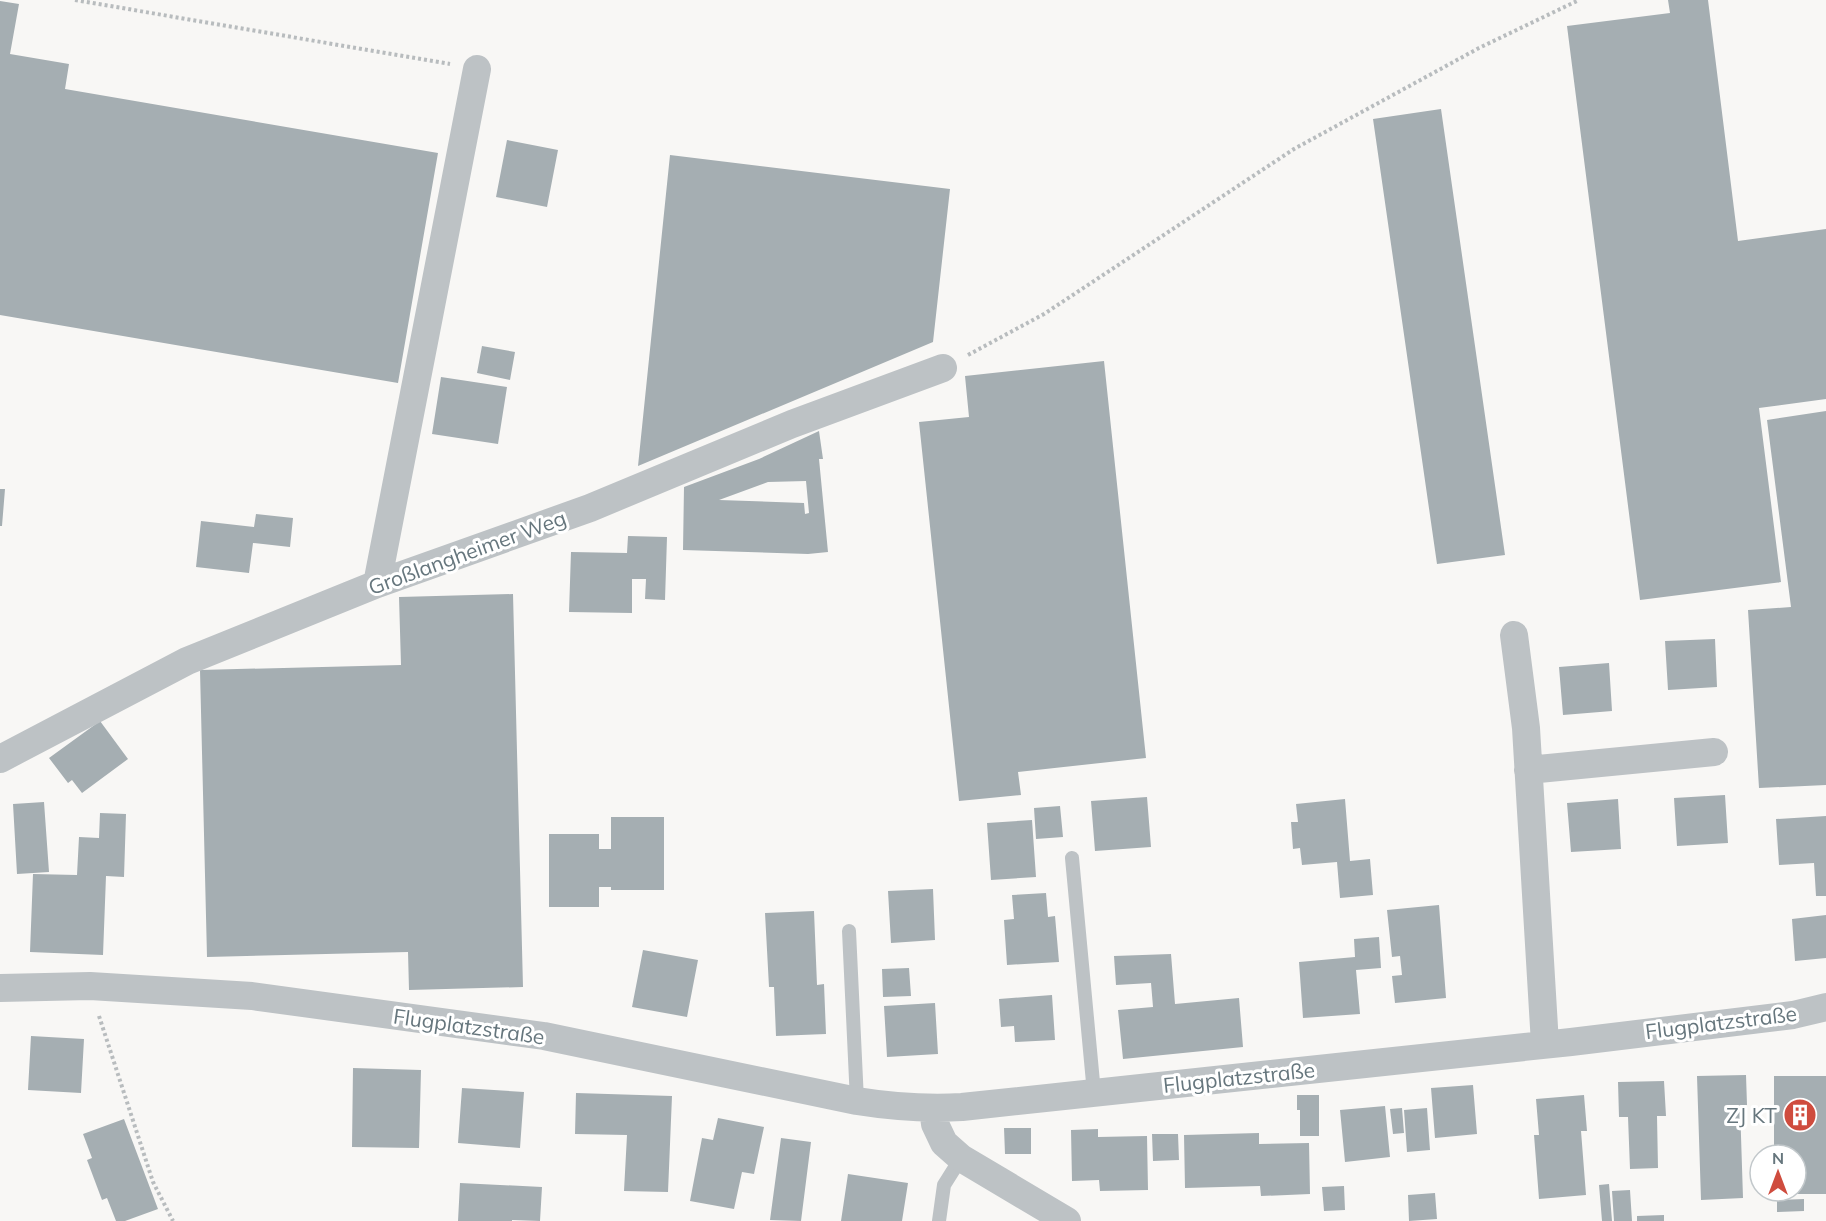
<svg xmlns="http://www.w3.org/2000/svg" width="1826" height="1221" font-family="Mulish,sans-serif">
<rect width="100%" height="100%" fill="#f8f7f5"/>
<path fill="#a5aeb2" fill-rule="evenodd" d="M1668 0H1708L1738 241 1826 229V399L1759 408 1781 582 1640 600 1567 26 1670 13Z
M0 1 19 4 10 54 69 64 65 89 438 153 398 383 0 315Z
M1441 109 1505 555 1437 564 1373 119Z
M507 140 558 150 547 207 496 197Z
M670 155 950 189 933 342 638 466Z
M482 346 515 352 510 380 477 373Z
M1104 361 1146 758 1018 772 1021 795 959 801 919 422 969 417 965 376Z
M441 377 507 387 498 444 432 434Z
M1826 411V785L1759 788 1748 610 1791 607 1767 420Z
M819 431 823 459H819L828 552 808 554 683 550 684 487 759 459ZM806 481 809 513 805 514 804 503 719 500 768 482Z
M0 489H5L2 526H0Z
M256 514 293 518 290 547 253 543 249 573 196 567 201 521 254 527Z
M628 536 667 537 665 600 645 599 646 579H632V613L569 612 571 552 627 553Z
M513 594 523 987 409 990 408 952 207 957 200 670 401 665 399 597Z
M1715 639 1717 687 1668 690 1665 641Z
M1609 663 1612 711 1563 715 1559 667Z
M100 721 128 759 82 793 72 780 68 783 49 758Z
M1725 795 1728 843 1677 846 1674 798Z
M1147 797 1151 847 1095 851 1091 801Z
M1345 799 1350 861 1370 859 1373 895 1340 898 1337 862 1302 865 1300 848 1293 849 1291 822H1298L1296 804Z
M1618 799 1621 849 1571 852 1567 803Z
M44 802 49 872 17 874 13 804Z
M1060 806 1063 837 1036 839 1034 808Z
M100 813 126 814 124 877 106 876 103 955 30 952 33 874 77 875 79 837 99 838Z
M1826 816V896H1816L1814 863 1779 865 1776 819Z
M611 817H664V890H611V887H599V907H549V834H599V849H611Z
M1032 820 1036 877 991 880 987 823Z
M933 889 935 940 891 943 888 891Z
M1046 893 1048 917 1055 916 1059 962 1007 965 1004 920 1014 919 1012 895Z
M1439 905 1446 998 1395 1003 1392 976 1402 975 1400 956 1392 957 1387 910Z
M814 911 817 985 824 984 826 1034 776 1036 774 987H769L765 913Z
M1826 915V958L1795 961 1792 919Z
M1379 937 1381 968 1356 970 1360 1014 1303 1018 1299 962 1355 957 1354 939Z
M643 950 698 960 687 1017 632 1007Z
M1171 954 1175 1004 1239 998 1243 1047 1123 1059 1118 1010 1153 1007 1151 983 1116 985 1114 956Z
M909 968 911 996 883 997 882 969Z
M1052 995 1055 1040 1015 1042 1014 1026 1001 1027 999 999Z
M935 1003 938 1054 887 1057 884 1006Z
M31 1036 84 1039 81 1093 28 1090Z
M353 1068 421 1070 419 1148 352 1147Z
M1746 1075 1747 1105H1740L1743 1198 1701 1200 1697 1076Z
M1774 1076H1826V1194H1775V1191H1796V1155H1774Z
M1664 1081 1666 1116H1657L1658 1168 1630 1169 1628 1117H1619L1618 1082Z
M1473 1085 1477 1134 1435 1138 1431 1088Z
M462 1088 524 1092 520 1148 458 1143Z
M576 1093 672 1096 668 1192 624 1191 627 1135 575 1134Z
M1297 1095H1319V1136H1300V1110H1297Z
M1584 1095 1587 1131H1581L1586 1195 1539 1199 1534 1135H1539L1536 1099Z
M1385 1106 1390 1157 1345 1162 1340 1110Z
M1402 1108 1404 1133 1393 1134 1390 1109Z
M1427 1108 1430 1150 1407 1152 1404 1110Z
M718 1118 764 1127 754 1174 742 1172 734 1209 690 1201 702 1138 713 1140Z
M124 1119 158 1209 125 1221H116L107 1198 102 1200 87 1160 92 1158 83 1134Z
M1004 1128H1031V1154H1005Z
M1098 1129V1137L1147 1136 1148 1190 1100 1191 1099 1180 1072 1181 1071 1130Z
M1259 1133V1144L1309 1143 1310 1194 1261 1196 1260 1186 1185 1188 1184 1135Z
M1152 1134H1178L1179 1160 1153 1161Z
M781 1138 811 1142 801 1221 770 1220Z
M848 1174 908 1183 902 1221H841Z
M460 1183 542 1187 540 1221 512 1220V1221H458Z
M1609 1184 1612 1221H1602L1599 1185Z
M1344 1186 1345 1210 1324 1211 1322 1187Z
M1630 1190 1632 1221H1614L1612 1191Z
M1435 1193 1437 1219 1409 1221 1408 1195Z
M1804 1199V1211L1777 1212V1200Z
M1664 1215V1221H1637V1216Z"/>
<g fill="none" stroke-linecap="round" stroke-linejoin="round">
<path stroke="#b8bcbe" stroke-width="4" stroke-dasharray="3 3" stroke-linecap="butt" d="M75 0 450 64
M968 355 1044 314 1294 149 1479 48 1579 0
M99 1016 153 1182 173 1221"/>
<path stroke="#bdc2c5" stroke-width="14" d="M1072 858 1094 1093
M849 931 857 1101
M939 1221 944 1185 961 1158"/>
<path stroke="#bdc2c5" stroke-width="28" d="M377 584 477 69
M1514 635 1526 728 1545 1044
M0 759 187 661 377 584 590 508 792 424 943 368
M1528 770 1714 752
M0 988 90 986 252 996 544 1036 857 1101C894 1107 924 1109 962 1107L1571 1042 1793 1015 1826 1007
M933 1109 935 1124 944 1143 961 1158 1067 1221"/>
</g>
<defs>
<symbol id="building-disc" viewBox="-11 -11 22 22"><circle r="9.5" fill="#cf4c3e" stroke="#fff"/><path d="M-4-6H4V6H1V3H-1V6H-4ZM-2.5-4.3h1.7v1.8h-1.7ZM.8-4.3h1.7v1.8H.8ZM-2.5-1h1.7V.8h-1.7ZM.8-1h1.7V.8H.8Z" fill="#fff"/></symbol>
</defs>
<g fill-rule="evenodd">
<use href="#building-disc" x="1781" y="1096" width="38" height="38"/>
</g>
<g text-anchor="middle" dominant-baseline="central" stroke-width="6" stroke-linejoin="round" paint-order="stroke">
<g font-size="21" fill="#66767d" stroke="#fff">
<text transform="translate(467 552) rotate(-20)">Großlangheimer Weg</text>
<text transform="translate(1721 1022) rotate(-7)">Flugplatzstraße</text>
<text transform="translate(469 1026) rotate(8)">Flugplatzstraße</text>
<text transform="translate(1239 1077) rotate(-6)">Flugplatzstraße</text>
</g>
<g font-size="21" fill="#66767d" stroke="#fff" text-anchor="end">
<text x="1777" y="1115">ZJ KT</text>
</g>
</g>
<g transform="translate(1778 1173)"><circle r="28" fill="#ffffff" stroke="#c2c8cb" stroke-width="1.5"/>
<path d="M0-4.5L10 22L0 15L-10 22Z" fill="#cf4c3e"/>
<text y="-9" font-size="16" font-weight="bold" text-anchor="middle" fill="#66767d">N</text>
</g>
</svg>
